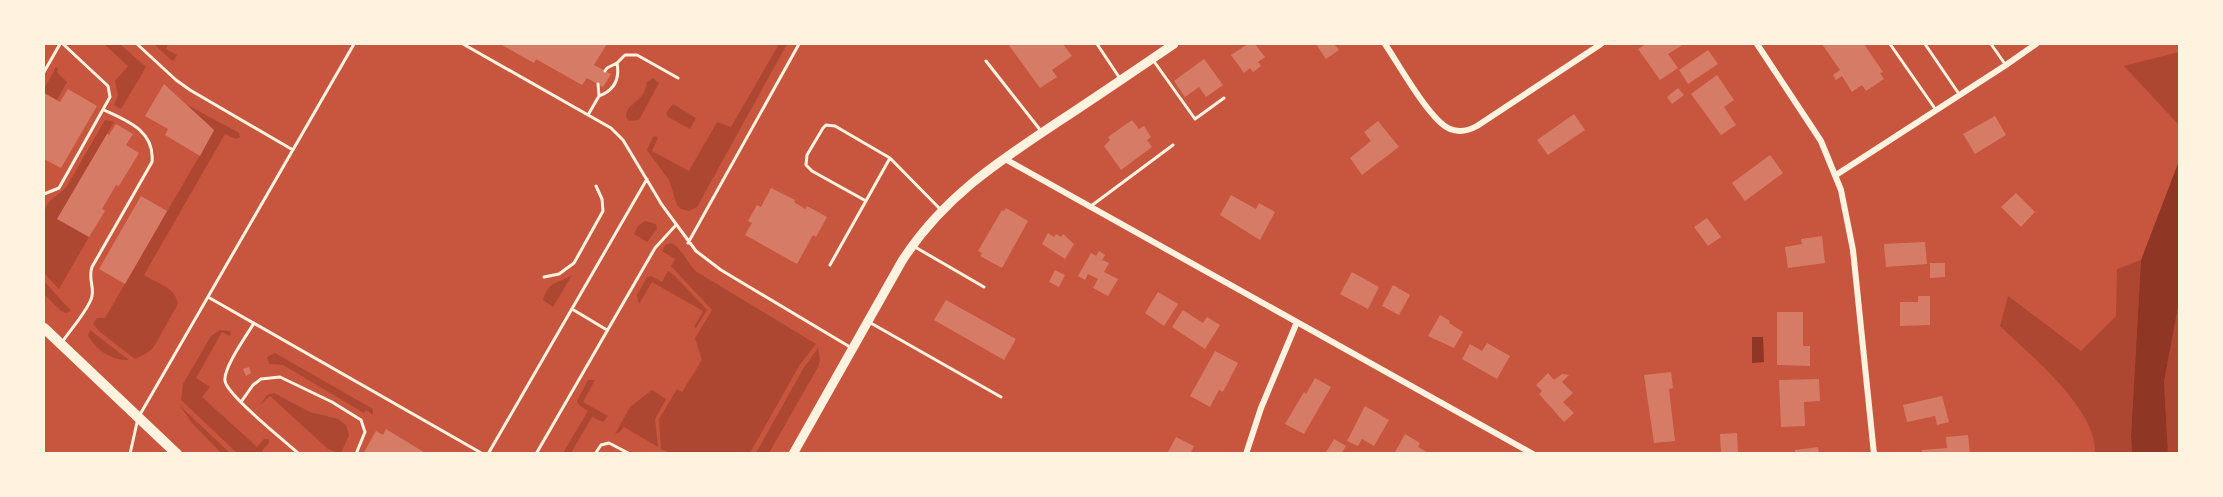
<svg xmlns="http://www.w3.org/2000/svg" width="2223" height="497" font-family="'Noto Sans',sans-serif">
<rect width="100%" height="100%" fill="#c8553d"/>
<path fill="#ae4732" d="M104 44H120L146 67 121 109 114 105 118 95 115 81 128 66Z
M154 44H168L166 49 177 55 174 60 172 61Z
M779 44H787L697 207 689 211 681 209 677 205 669 180 647 150 653 137 656 136 658 138 652 151 689 171 717 122 731 127Z
M2179 52 2180 122 2178 124 2124 66Z
M56 67 58 69 57 72 67 82 57 100 45 93 44 95V89Z
M653 78 659 83 639 120 629 121 626 117C627 101 644 104 647 82Z
M186 104 239 133 240 137 236 139 225 134 144 275C156 283 176 287 178 304L153 348 147 353 135 359 100 332 93 324 97 318H105L214 131Z
M673 104 696 118 690 129 668 117 666 113Z
M105 120 114 122 58 218 89 237 59 289 44 273C44 258 39 212 49 202 54 196 62 193 67 186Z
M645 221 656 224 657 229 647 242 634 234 638 226Z
M671 243C682 247 687 264 697 272L816 344 799 366 750 453H669L661 449 659 419 677 389 682 392 702 360 695 338 712 310 671 266 675 259 662 251 665 245Z
M2141 260 2131 435 2132 453H2095C2097 409 2030 355 2000 326L2008 296 2081 351 2116 316 2117 269Z
M668 271 674 275 707 310 696 328 694 327 703 311 652 282 639 304 637 295 647 277 651 276 662 282Z
M572 275 553 307 543 300C548 281 558 284 572 275Z
M44 281 71 311 66 313 61 311 44 294Z
M2179 302V453L2168 454 2164 382Z
M90 330 129 360C113 361 95 350 88 335Z
M220 330 230 331 231 334 229 336 222 332 196 378 210 387 202 397 257 447 264 439H269V443L262 451 264 453H237L181 400 183 384 211 336Z
M818 348 820 360 818 367 769 453H756L803 369Z
M275 353 373 409V415L366 410 364 413 283 365 269 364 267 357Z
M588 380H595L583 402 608 416 603 422 592 417 571 453H563L588 411 579 405 577 401Z
M652 390 666 399 655 419 658 447 624 427 620 432 615 434 630 407Z
M274 393 310 412 338 419 346 425 349 435 341 453H337L328 449 270 396 260 405 267 395Z
M180 406 230 453H221L192 423Z"/>
<path fill="#8f3625" d="M2179 161V302L2164 382 2168 453H2132L2131 435 2141 260Z
M1752 337H1763L1764 362 1752 363Z"/>
<path fill="#d67c66" d="M500 44H607L594 65 611 74 603 87 587 78 582 85 536 59 534 63Z
M1008 44H1063L1072 56 1052 70 1057 77 1040 88Z
M1248 44H1255L1265 57 1258 62 1261 66 1253 72 1250 68 1244 73 1231 55Z
M1316 44H1334L1339 50 1326 59Z
M1646 44H1684L1668 54 1678 68 1660 80 1638 49Z
M1822 44H1864L1883 72 1880 73 1884 79 1866 91 1862 85 1852 92 1842 76 1836 80 1833 75 1840 70Z
M1708 50 1718 64 1688 84 1679 70Z
M1204 59 1223 85 1206 97 1199 87 1185 97 1174 81Z
M1717 75 1734 100 1724 107 1736 125 1721 135 1691 94Z
M164 84 214 130 200 156 165 135 168 129 145 116Z
M1678 88 1684 95 1672 104 1667 97Z
M68 89 97 106 61 168 44 159V93L60 102Z
M1574 114 1585 130 1548 155 1537 140Z
M1995 116 2006 135 1975 154 1963 134Z
M1132 120 1139 129 1144 126 1151 137 1147 140 1152 147 1121 170 1104 146 1110 140 1108 137Z
M1378 121 1399 147 1362 175 1350 158 1371 141 1364 132Z
M116 124 133 134 126 145 139 153 119 186 116 185 102 209 105 211 89 237 57 219 107 134 109 135Z
M1770 155 1783 173 1745 201 1732 183Z
M771 188 795 200 794 202 805 209 807 206 827 217 816 237 813 235 797 264 745 235 752 223 748 221 757 205 761 207Z
M2016 193 2035 212 2021 227 2001 207Z
M1231 195 1256 209 1259 203 1275 212 1260 240 1220 215Z
M141 196 167 211 125 284 99 269Z
M1006 208 1028 221 1002 268 980 256 982 253 978 251 1002 210 1004 211Z
M1707 218 1721 237 1708 246 1694 227Z
M1048 233 1054 237 1056 234 1061 237 1063 234 1074 244 1065 259 1042 244Z
M1822 236 1825 263 1788 268 1785 247 1802 244 1801 239Z
M1925 242 1927 264 1886 267 1884 244Z
M1099 251 1105 255 1102 260 1109 263 1104 272 1118 279 1108 296 1093 288 1098 279 1088 274 1085 280 1078 276 1091 253 1096 256Z
M1930 263H1945V277L1930 278Z
M1055 270 1065 275 1059 287 1049 282Z
M1352 272 1379 287 1368 309 1340 294Z
M1393 285 1410 295 1399 315 1382 306Z
M1158 292 1178 304 1164 326 1145 313Z
M1918 296H1930V325L1900 326V302H1918Z
M946 300 1016 339 1004 360 934 320Z
M1183 310 1203 323 1207 317 1220 325 1205 349 1172 327Z
M1777 312H1803V346H1810V366L1777 365Z
M1440 315 1450 321 1449 323 1463 332 1454 348 1428 336Z
M1487 343 1510 356 1497 379 1462 359 1470 344 1482 351Z
M1215 351 1238 363 1223 392 1219 390 1210 407 1190 396Z
M249 367 251 373 246 376 243 369Z
M1671 372 1673 388 1669 389 1675 441 1654 443 1644 375Z
M1548 373 1554 380 1562 374 1569 375 1562 382 1573 393 1563 402 1574 413 1564 422 1539 394 1542 391 1536 385Z
M1315 378 1331 387 1304 434 1285 424 1304 392 1306 394Z
M1819 379 1820 401 1804 402 1805 426 1781 427 1779 380Z
M1942 396 1949 422 1937 425 1935 416 1907 422 1903 405Z
M1365 406 1389 420 1374 446 1362 439 1358 446 1347 441Z
M386 429 427 454H363L376 431 383 435Z
M1737 433 1738 453 1721 454 1720 434Z
M1405 434 1420 443 1418 447 1430 454H1394Z
M1968 435 1970 454H1922V450L1947 448 1946 437Z
M1176 437 1194 446 1190 454H1167Z
M1334 439 1346 446 1341 454H1325Z
M1818 447 1819 454H1795V450Z"/>
<g fill="none" stroke-linecap="round" stroke-linejoin="round">
<path stroke="#fff3e0" stroke-width="3" d="M137 44 176 80 190 90 293 150
M463 44 611 128 623 140 662 205 696 251 721 270 850 347
M1097 44 1119 77
M1890 44 1936 110
M1925 44 1959 94
M1991 44 2005 64
M1153 60 1195 119 1224 98
M986 61 1041 131
M605 71 607 68 617 63
M44 72 60 44
M598 84 599 96
M588 115 599 96C615 90 620 79 617 63L625 55H637L678 78
M44 194 59 188 110 97 108 86 63 44
M866 201 812 171 806 165 807 155 823 128 826 125 835 126 890 158 941 210
M1091 206 1173 145
M688 243 799 44
M915 247 984 287
M830 265 890 158
M544 277 559 274 574 263 603 211 602 199 596 186
M208 297 483 454
M572 309 607 330
M869 322 1001 397
M254 323C247 335 223 368 225 381 227 395 286 442 299 454
M63 341C70 330 90 308 92 296 94 285 88 278 92 267L152 162C155 131 128 121 104 110
M241 402 253 385 261 379 280 377 332 402 361 420 365 432 356 454
M130 454 138 418 354 44
M488 454 647 179
M536 454 655 248 676 225
M595 454 601 445 609 443 630 454"/>
<path stroke="#fff3e0" stroke-width="6" d="M1385 44C1398 63 1430 121 1450 129 1460 133 1468 131 1477 126L1601 44
M1757 44 1821 141 1841 190 1853 250 1874 454
M1005 159 1533 454
M1836 175 2006 65 2036 44
M1246 454 1261 408 1297 322"/>
<path stroke="#fff3e0" stroke-width="9" d="M793 454 902 261C943 197 999 161 1061 120 1099 95 1137 69 1174 44"/>
<path stroke="#fff3e0" stroke-width="10" d="M44 328 177 454"/>
</g>
<rect width="2223" height="497" fill="none" stroke="#fff3e0" stroke-width="90"/>
</svg>
